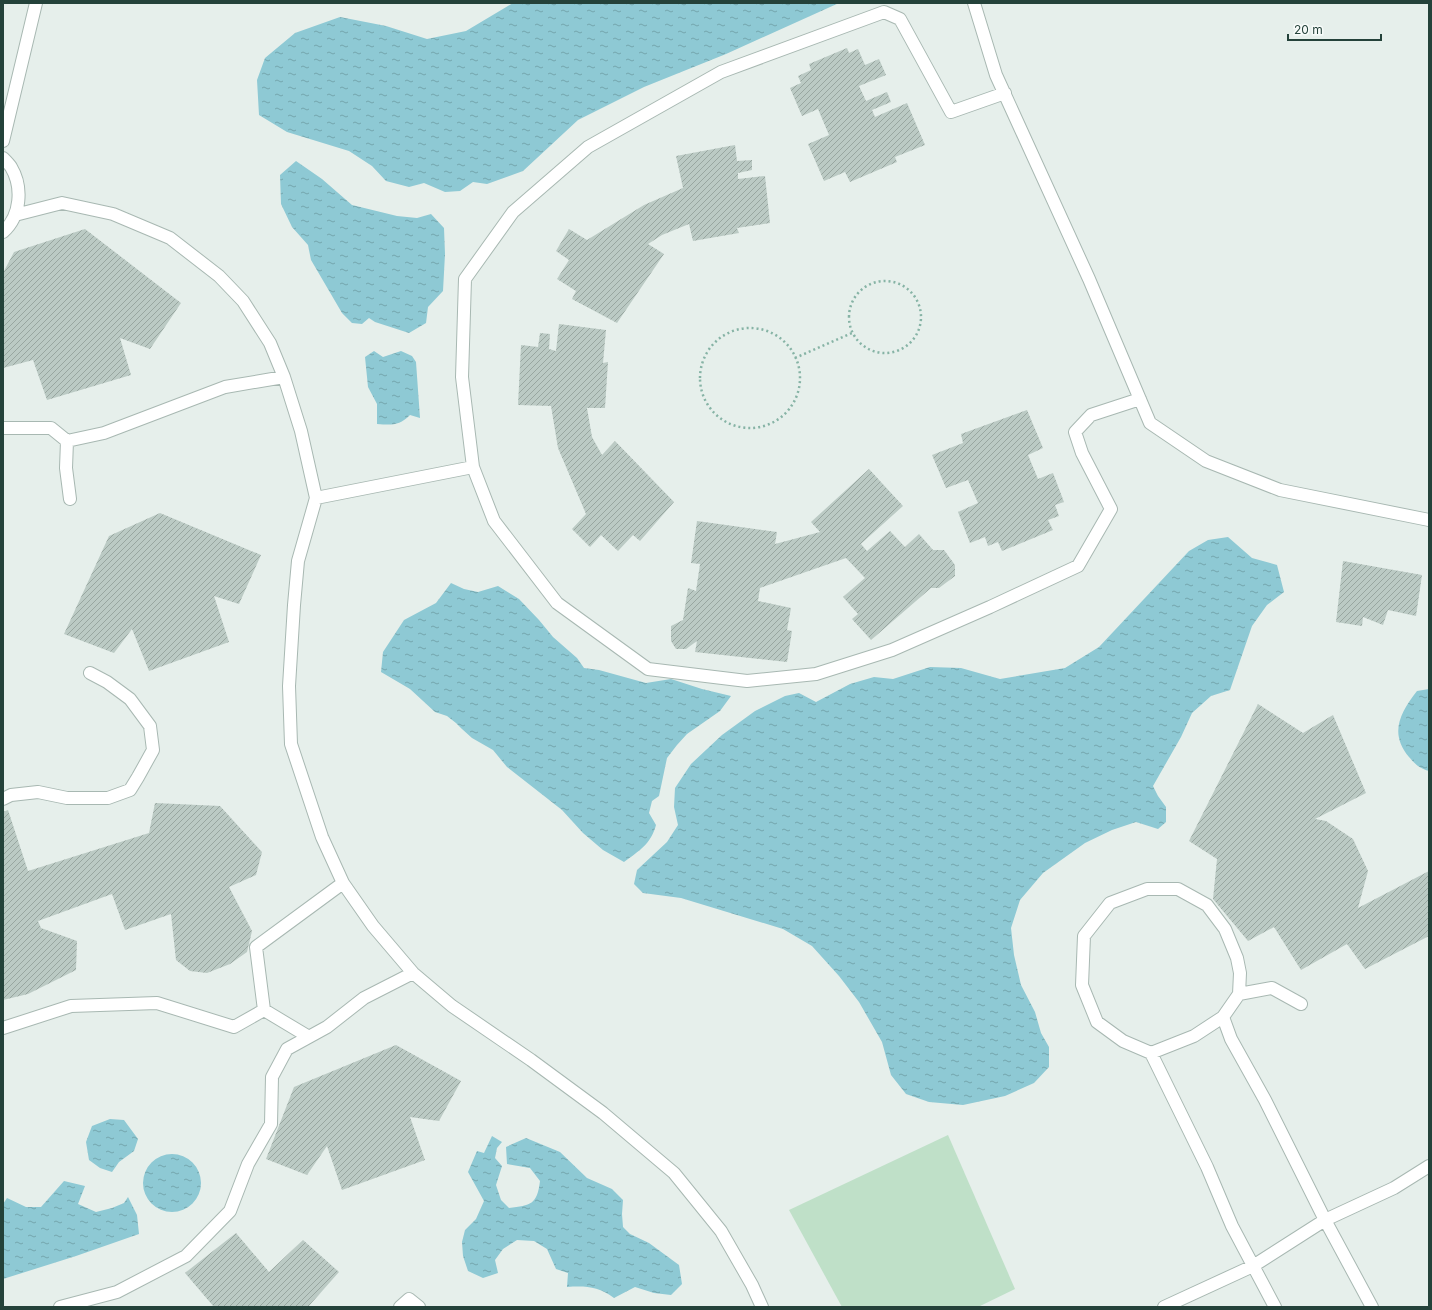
<svg xmlns="http://www.w3.org/2000/svg" width="1432" height="1310" font-family="Inter,sans-serif">
<defs>
<pattern id="water-ripples" width="26" height="14" patternUnits="userSpaceOnUse"><rect width="26" height="14" fill="#8ec9d4"/><path d="M2 4q2-2 4 0t4 0M15 11q2-2 4 0t4 0" fill="none" stroke="#74a5ad"/></pattern>
<pattern id="building-hatch" width="6" height="6" patternUnits="userSpaceOnUse"><rect width="6" height="6" fill="#bbcac4"/><path d="M-1 1l2-2M0 6l6-6M5 7l2-2" fill="none" stroke="#98a6a0"/></pattern>
</defs>
<rect width="100%" height="100%" fill="#e6efeb"/>
<path fill="#bfe0c8" d="M948 1135 1015 1289 978 1307H842L789 1210Z"/>
<path fill="url(#water-ripples)" d="M513 3H839L726 54 644 87 578 120 523 171 487 184 473 182 460 191 445 192 424 183 409 187 386 181 372 166 349 151 287 132 259 115 257 80 265 58 295 33 340 17 386 26 427 39 466 31Z
M296 161 322 179 352 205 397 216 417 218 431 214 444 228 445 254 443 291 428 307 426 323 409 333 375 322 369 318 362 324 352 323 342 313 311 260 308 245 292 227 281 204 280 175Z
M374 351 383 357 401 351 412 356 416 362 420 418 410 415C399 426 392 425 377 424V404L368 387 365 357Z
M1228 537 1252 558 1277 565 1284 592 1267 605 1252 626 1230 690 1211 696 1192 713 1181 737 1153 786 1158 796 1166 807V822L1158 829 1136 822 1112 830 1085 843 1043 873 1020 900 1011 928 1014 955 1021 985 1035 1012 1041 1033 1049 1047V1067L1034 1083 1005 1096 963 1105 929 1102 906 1094 891 1075 882 1042 859 1002 839 976 812 946 783 929 681 898 643 893 634 884 637 870 667 842 678 825 674 807 675 788 691 764 722 735 755 711 785 696 799 693 816 702 850 684 874 677 893 679 930 667 961 668 1000 679 1065 668 1099 647 1189 551 1208 540Z
M451 583 464 589 478 592 498 586 519 599 539 620 553 637 577 658 584 668 599 670 646 683 671 679 702 689 731 696 720 711 687 734 677 745 667 758 659 796 652 801 649 813 656 825C651 844 639 851 624 862L603 850 583 833 562 810 507 767 493 750 472 738 462 729 456 723 447 716 435 712 410 689 381 672 383 652 404 620 436 603Z
M1429 689V771C1419 768 1416 765 1409 757 1389 733 1400 713 1417 691Z
M110 1119 124 1120 138 1139 134 1151 119 1162 112 1172 100 1168 89 1160 86 1142 92 1126Z
M492 1136 502 1142 497 1148 495 1158 502 1166 496 1185 501 1200 509 1208C531 1205 537 1205 540 1181L530 1168 507 1164 506 1147 526 1138 560 1152 587 1178 612 1189 623 1200 622 1214 623 1227 630 1234 649 1243 679 1265 682 1284 671 1295 654 1293 635 1287 614 1298C598 1286 585 1286 567 1287L568 1273 556 1269 547 1249 534 1241 517 1240 503 1249 495 1260 498 1273 483 1278 468 1271 463 1256 462 1242 465 1230 476 1219 484 1201 468 1172 477 1151 484 1153Z
M143 1183a29 29 0 1 1 58 0a29 29 0 1 1-58 0Z
M64 1181 85 1186 78 1204 96 1212 112 1208 124 1203 128 1197 137 1215 139 1234 76 1256 3 1279V1204L7 1198 26 1207H41Z"/>
<path fill="url(#building-hatch)" d="M847 48 849 53 858 49 865 65 879 59 886 75 859 86 866 101 887 92 891 102 872 110 875 117 907 103 925 145 895 157 897 162 850 182 845 172 824 181 808 144 829 135 818 109 802 116 790 88 801 83 798 76 811 70 809 64Z
M735 145 737 161 752 160V170L738 173V179L765 176 770 223 737 228 739 233 693 241 689 224 662 235 648 244 664 254 617 323 572 299 576 291 557 279 569 260 556 251 569 229 587 240 644 205 683 188 676 156Z
M85 229 181 303 150 349 120 338 131 375 47 400 33 360 3 368V273L14 252Z
M559 324 606 330 603 363 608 362 605 408H587L592 437 602 455 615 441 674 502 640 541 633 535 618 551 601 535 590 547 572 529 586 514 558 448 551 406 518 405 521 345 538 347 540 333 550 334 549 349 556 351Z
M1027 410 1043 448 1028 455 1038 479 1053 473 1064 502 1055 505 1059 516 1048 520 1053 530 1002 551 998 542 988 546 985 537 970 543 958 512 978 503 968 480 946 488 932 455 963 443 961 434Z
M869 469 903 506 853 551 861 544 867 551 890 531 905 547 919 534 933 550H944L955 565V576L939 588H931L871 640 852 619 858 614 843 597 865 578 846 558 760 588 758 601 791 608 787 630 792 631 787 662 695 652 697 641 686 649H676L671 641V626L683 620 688 588 696 591 700 564 691 563 697 521 777 532 775 544 820 532 811 522Z
M160 513 261 555 239 604 214 596 229 642 149 671 132 629 114 653 64 634 109 536Z
M1343 561 1422 575 1416 616 1388 610 1383 625 1363 617 1362 626 1336 622Z
M1258 704 1303 733 1333 715 1366 793 1315 819 1326 821 1353 839 1368 871 1358 908 1429 871V936L1365 969 1347 944 1301 970 1274 927 1248 941 1213 899 1217 859 1189 841Z
M155 803 220 806 262 852 256 875 229 887 252 931 247 952 230 964 207 973 190 971 176 960 171 914 125 930 112 894 38 921 41 928 77 941 76 970 28 994 3 1000V812L8 810 28 871 149 833Z
M396 1045 461 1081 439 1121 410 1117 425 1160 342 1190 327 1146 307 1175 266 1159 294 1087Z
M236 1233 269 1272 303 1240 339 1272 308 1307H214L185 1273Z"/>
<g fill="none" stroke-linecap="round" stroke-linejoin="round">
<defs>
<path id="minor" d="M974 3 996 75 1089 279 1150 423 1206 461 1280 490 1429 520
M3 141 36 3
M3 158C6 161 9 164 11 167 23 187 21 216 3 232
M15 215 62 203 113 214 170 238 219 276 243 301 270 343 284 377 301 431 316 498 298 561 294 605 289 686 291 744 322 837 343 883 373 926 413 973 452 1006 531 1060 603 1113 674 1173 721 1231 752 1285 762 1307
M3 428H51L67 441 104 433 225 387 284 377
M67 441 66 468 70 499
M473 467 494 521 557 603 648 669 747 681 816 674 892 650 990 607 1078 566 1111 509 1082 453 1075 432 1091 415 1140 399
M316 498 473 467 462 377 465 279 513 212 588 147 721 72 884 12 900 19 951 112 1005 93
M3 799 11 795 38 792 67 798H108L130 790 138 777 153 750 150 726 130 699 107 682 90 673
M1147 889H1178L1207 905 1225 929 1237 958 1240 973 1239 994 1223 1017 1194 1036 1151 1053 1123 1041 1097 1022 1082 985 1084 936 1110 903Z
M1239 994 1272 988 1301 1004
M1223 1017 1231 1039 1265 1100 1325 1220 1372 1307
M3 1028 71 1006 157 1003 234 1027 264 1010
M309 1037 264 1010 256 947 343 883
M1151 1053 1207 1167 1232 1226 1275 1307
M60 1307 117 1292 186 1256 230 1211 248 1164 271 1124 272 1077 287 1049 327 1027 364 998 413 973
M400 1307 409 1299 419 1307
M1164 1307 1253 1266 1325 1220 1394 1188 1429 1166"/>
</defs>
<use href="#minor" stroke="#a8b8b2" stroke-width="14"/>
<path stroke="#86b3a5" stroke-width="2.5" stroke-dasharray="2 3" stroke-linecap="butt" d="M849 317a36 36 0 1 1 72 0a36 36 0 1 1-72 0Z
M700 378a50 50 0 1 1 100 0a50 50 0 1 1-100 0Z
M795 358 852 333"/>
<use href="#minor" stroke="#fff" stroke-width="12"/>
</g>
<rect width="1432" height="1310" fill="none" stroke="#24423a" stroke-width="8"/>
<path d="M1288 34v6h93v-6" fill="none" stroke="#24423a" stroke-width="2"/>
<text x="1294" y="34" font-size="12" fill="#24423a" stroke="#f7fbf9" stroke-width="3" paint-order="stroke">20 m</text>
</svg>
